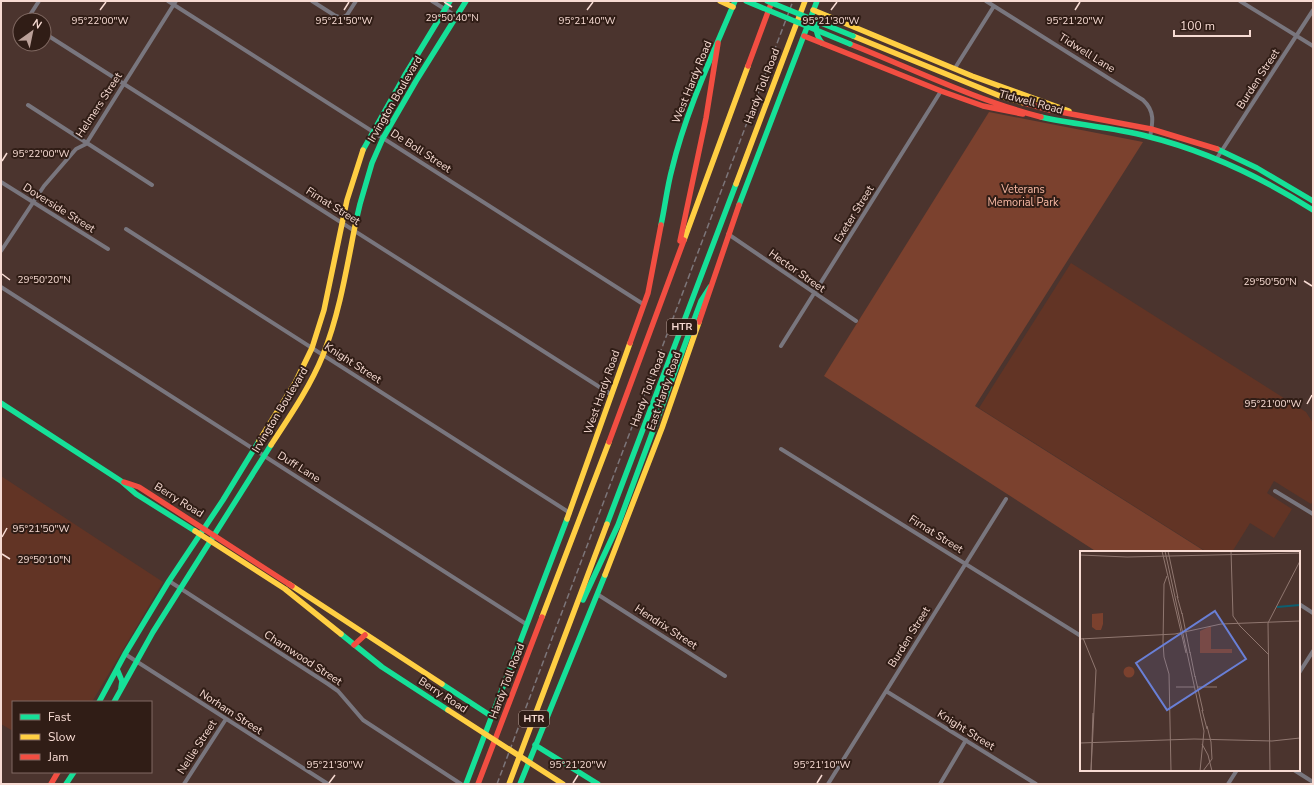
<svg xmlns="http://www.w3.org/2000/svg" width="1314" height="785" font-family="'Nunito Sans',sans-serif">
<rect width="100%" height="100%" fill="#4b342e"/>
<path fill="#623425" d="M1071 263 1306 412 1313 423V501L1311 504 1274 481 1267 493 1292 509 1274 538 1250 523 1232 552H1207L979 408Z
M1 476 163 582 92 702H13V731L1 724Z"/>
<path fill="#7b412e" d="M989 112 1143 142 975 406 1206 552H1097L824 376Z"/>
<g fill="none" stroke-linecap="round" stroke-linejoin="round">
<path stroke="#79767e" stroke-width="4" d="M168 1 643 304
M312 1 334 15 342 18 347 15 356 1
M432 1 456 16
M986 1 1143 100C1155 111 1153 122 1150 137
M1240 1 1313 46
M29 20 30 15 39 1
M44 33 612 395
M955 68 994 6
M28 105 152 185
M1217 158 1313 10
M1 182 108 249
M126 229 570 513
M728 234 856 321
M1 251 44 186 76 149 86 144 176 1
M1 287 526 624
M781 346 941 91
M781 449 1081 636
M1275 491 1313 514
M169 581 328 684 338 691 363 720 461 784
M597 594 725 676
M1299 604 1313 613
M125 654 328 784
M1299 673 1313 651
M886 691 1036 784
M1294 770 1313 782
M184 784 226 719
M828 784 1006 499
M940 784 966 740
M1228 784 1237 770"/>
<path stroke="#16e098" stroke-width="5.5" d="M822 43C816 35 814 28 819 19L827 16
M1041 117C1076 125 1112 127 1146 136 1207 151 1261 177 1313 210
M1217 149 1257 168 1313 201
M363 150 405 75 450 1
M739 205 817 1
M356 221 360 204 372 163 383 138 416 81 466 1
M661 225C665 207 667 187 672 169 686 111 712 56 735 1
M1 403 121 481 136 494 195 531
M607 524 736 184
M583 600 618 525 701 301 710 287
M341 634 382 667 448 710
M117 669 122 681 121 688
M442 684 491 716
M99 702 125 654 169 581 223 500 259 441
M114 702 153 632 271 445
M535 745 598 784
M66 784 74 772
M466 784 567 519
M520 784 605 575"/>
<path stroke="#ffcf43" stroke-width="5.5" d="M720 1 733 7
M813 10 972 76 1069 111
M853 36 1000 96 1024 103
M736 184 805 1
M684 240 748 66
M259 441 295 383 312 348 324 310 347 200 363 150
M271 445C290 416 310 387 323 355 340 312 347 266 356 221
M567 519 630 343
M195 531 285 589 341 634
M605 575 662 428 699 322
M289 584 442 684
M542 617 609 442
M509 784 607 524"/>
<path stroke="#f24e42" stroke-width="5.5" d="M804 36 941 91 983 106 1023 114
M850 44C913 69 975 100 1041 117
M748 66 772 1
M1024 103 1050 110 1151 129 1217 149
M680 241 706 118 718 43
M699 322 739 205
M630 343 648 293 661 225
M609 442 684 240
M124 482 139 487 292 586
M354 645 365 635
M51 784 58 772
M478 784 542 617"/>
<path stroke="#7c7579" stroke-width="1.5" stroke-dasharray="6 3" stroke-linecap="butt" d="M497 784 793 1"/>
<path stroke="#16e098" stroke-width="5.5" d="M746 1 850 44
M767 1 853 36"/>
<path stroke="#ffcf43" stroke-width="5.5" d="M448 710 563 784"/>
</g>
<path fill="none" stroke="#f7dbd3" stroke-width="1.5" d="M444 2 452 7M100 10 106 2M344 10 349 2M587 10 593 2M831 10 837 2M1075 10 1080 2M2 161 7 153M2 274 10 280M1304 281 1312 286M1307 404 1312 395M2 537 7 528M2 554 10 559M329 783 335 775M573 783 578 775M817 783 822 775"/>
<g text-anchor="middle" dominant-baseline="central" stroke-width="4" stroke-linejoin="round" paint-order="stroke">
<g fill="#301d16" stroke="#bba29a" stroke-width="1">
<rect x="667" y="319" width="30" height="16" rx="3"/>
<rect x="519" y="711" width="30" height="16" rx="3"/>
</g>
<g font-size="10" font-weight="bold" fill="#f7dbd3">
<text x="682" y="327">HTR</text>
<text x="534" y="719">HTR</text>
</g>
<g font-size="11" fill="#f7dbd3" stroke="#301d16">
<text transform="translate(1087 53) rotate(32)">Tidwell Lane</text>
<text transform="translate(1258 79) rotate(-57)">Burden Street</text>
<text transform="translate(692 82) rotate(-68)">West Hardy Road</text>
<text transform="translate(762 86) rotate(-69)">Hardy Toll Road</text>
<text transform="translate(395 99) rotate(-60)">Irvington Boulevard</text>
<text transform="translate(1031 102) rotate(15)">Tidwell Road</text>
<text transform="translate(99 105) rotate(-57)">Helmers Street</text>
<text transform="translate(421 151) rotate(33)">De Boll Street</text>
<text transform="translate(333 206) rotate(32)">Firnat Street</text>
<text transform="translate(59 208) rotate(32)">Doverside Street</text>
<text transform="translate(854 214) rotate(-58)">Exeter Street</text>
<text transform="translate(797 271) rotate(35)">Hector Street</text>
<text transform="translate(353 363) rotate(33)">Knight Street</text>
<text transform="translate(648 389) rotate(-69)">Hardy Toll Road</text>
<text transform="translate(664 391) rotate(-71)">East Hardy Road</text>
<text transform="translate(602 392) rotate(-71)">West Hardy Road</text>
<text transform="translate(280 410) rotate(-59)">Irvington Boulevard</text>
<text transform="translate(299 467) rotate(32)">Duff Lane</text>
<text transform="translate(179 500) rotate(32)">Berry Road</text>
<text transform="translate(936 534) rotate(32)">Firnat Street</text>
<text transform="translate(666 627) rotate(33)">Hendrix Street</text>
<text transform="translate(909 637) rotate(-58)">Burden Street</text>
<text transform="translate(303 658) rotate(33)">Charnwood Street</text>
<text transform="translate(507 681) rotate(-69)">Hardy Toll Road</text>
<text transform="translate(443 695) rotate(33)">Berry Road</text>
<text transform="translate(231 712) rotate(33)">Norham Street</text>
<text transform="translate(966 730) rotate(32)">Knight Street</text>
<text transform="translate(197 747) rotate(-57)">Nellie Street</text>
</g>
<g font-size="11" fill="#f8b9a4" stroke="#301d16">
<text x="1023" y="189">Veterans<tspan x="1023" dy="13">Memorial Park</tspan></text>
</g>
</g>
<g transform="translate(1080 551)">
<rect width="220" height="220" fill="#4b342e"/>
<path d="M23 62V73L21 79H16L12 76V63ZM131 75V98H152V102H120V80ZM43.5 121a5.5 5.5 0 1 1 11 0a5.5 5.5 0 1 1-11 0Z" fill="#7b412e"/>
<path fill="none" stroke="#0c5e70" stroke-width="2" d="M197 56 220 54"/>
<path fill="none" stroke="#907770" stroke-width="1" d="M82 0 106 102M85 0 124 180 120 220M88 0 98 47M151 0 153 65 160 75 189 104M0 4 47 6 220 2M87 25 84 33 83 91 84 106 89 123 91 220M97 45 102 63M102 62 110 102M3 87 16 119 11 220M0 88 95 83 141 73 220 70M110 101 115 126M115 125 123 160M96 136H114M117 136H137M122 159 127 178M127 175 131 191M0 192 114 188 192 190 220 187M122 193 128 204 132 220M11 220 13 162M123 220 132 208 131 191M190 220 188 72 220 10"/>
<path fill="#697fd6" fill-opacity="0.15" stroke="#697fd6" stroke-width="2" d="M135 60 166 108 87 159 56 112Z"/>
<rect width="220" height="220" fill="none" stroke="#f7dbd3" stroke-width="2"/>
</g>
<g font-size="10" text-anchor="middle" fill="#f7dbd3" stroke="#301d16" stroke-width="4" stroke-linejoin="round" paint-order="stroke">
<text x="452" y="21">29°50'40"N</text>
<text x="100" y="24">95°22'00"W</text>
<text x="1075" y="24">95°21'20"W</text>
<text x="344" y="24">95°21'50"W</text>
<text x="587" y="24">95°21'40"W</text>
<text x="831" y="24">95°21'30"W</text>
<text x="41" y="157">95°22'00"W</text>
<text x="44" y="283">29°50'20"N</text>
<text x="1270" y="285">29°50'50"N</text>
<text x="1273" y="407">95°21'00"W</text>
<text x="41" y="532">95°21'50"W</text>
<text x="44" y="563">29°50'10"N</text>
<text x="335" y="768">95°21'30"W</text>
<text x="578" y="768">95°21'20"W</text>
<text x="822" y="768">95°21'10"W</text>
</g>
<rect width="1314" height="785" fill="none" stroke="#f7dbd3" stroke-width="4"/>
<rect x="12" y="701" width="140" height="72" fill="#301d16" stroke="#806962"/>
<rect x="20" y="714" width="20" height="6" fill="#16e098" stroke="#806962"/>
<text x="48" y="721" font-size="12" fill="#f7dbd3">Fast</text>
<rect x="20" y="734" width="20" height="6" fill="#ffcf43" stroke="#806962"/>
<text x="48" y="741" font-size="12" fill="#f7dbd3">Slow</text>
<rect x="20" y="754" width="20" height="6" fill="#f24e42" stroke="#806962"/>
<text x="48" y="761" font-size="12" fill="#f7dbd3">Jam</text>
<g transform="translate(32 32) rotate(33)"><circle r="19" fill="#301d16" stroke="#806962"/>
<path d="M0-3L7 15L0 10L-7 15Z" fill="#bba199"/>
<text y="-6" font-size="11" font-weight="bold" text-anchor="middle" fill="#f7dbd3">N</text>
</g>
<path d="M1174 30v6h76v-6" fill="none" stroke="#f7dbd3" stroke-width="2"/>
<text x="1180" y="30" font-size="12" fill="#f7dbd3" stroke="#301d16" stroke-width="3" paint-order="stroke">100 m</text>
</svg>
